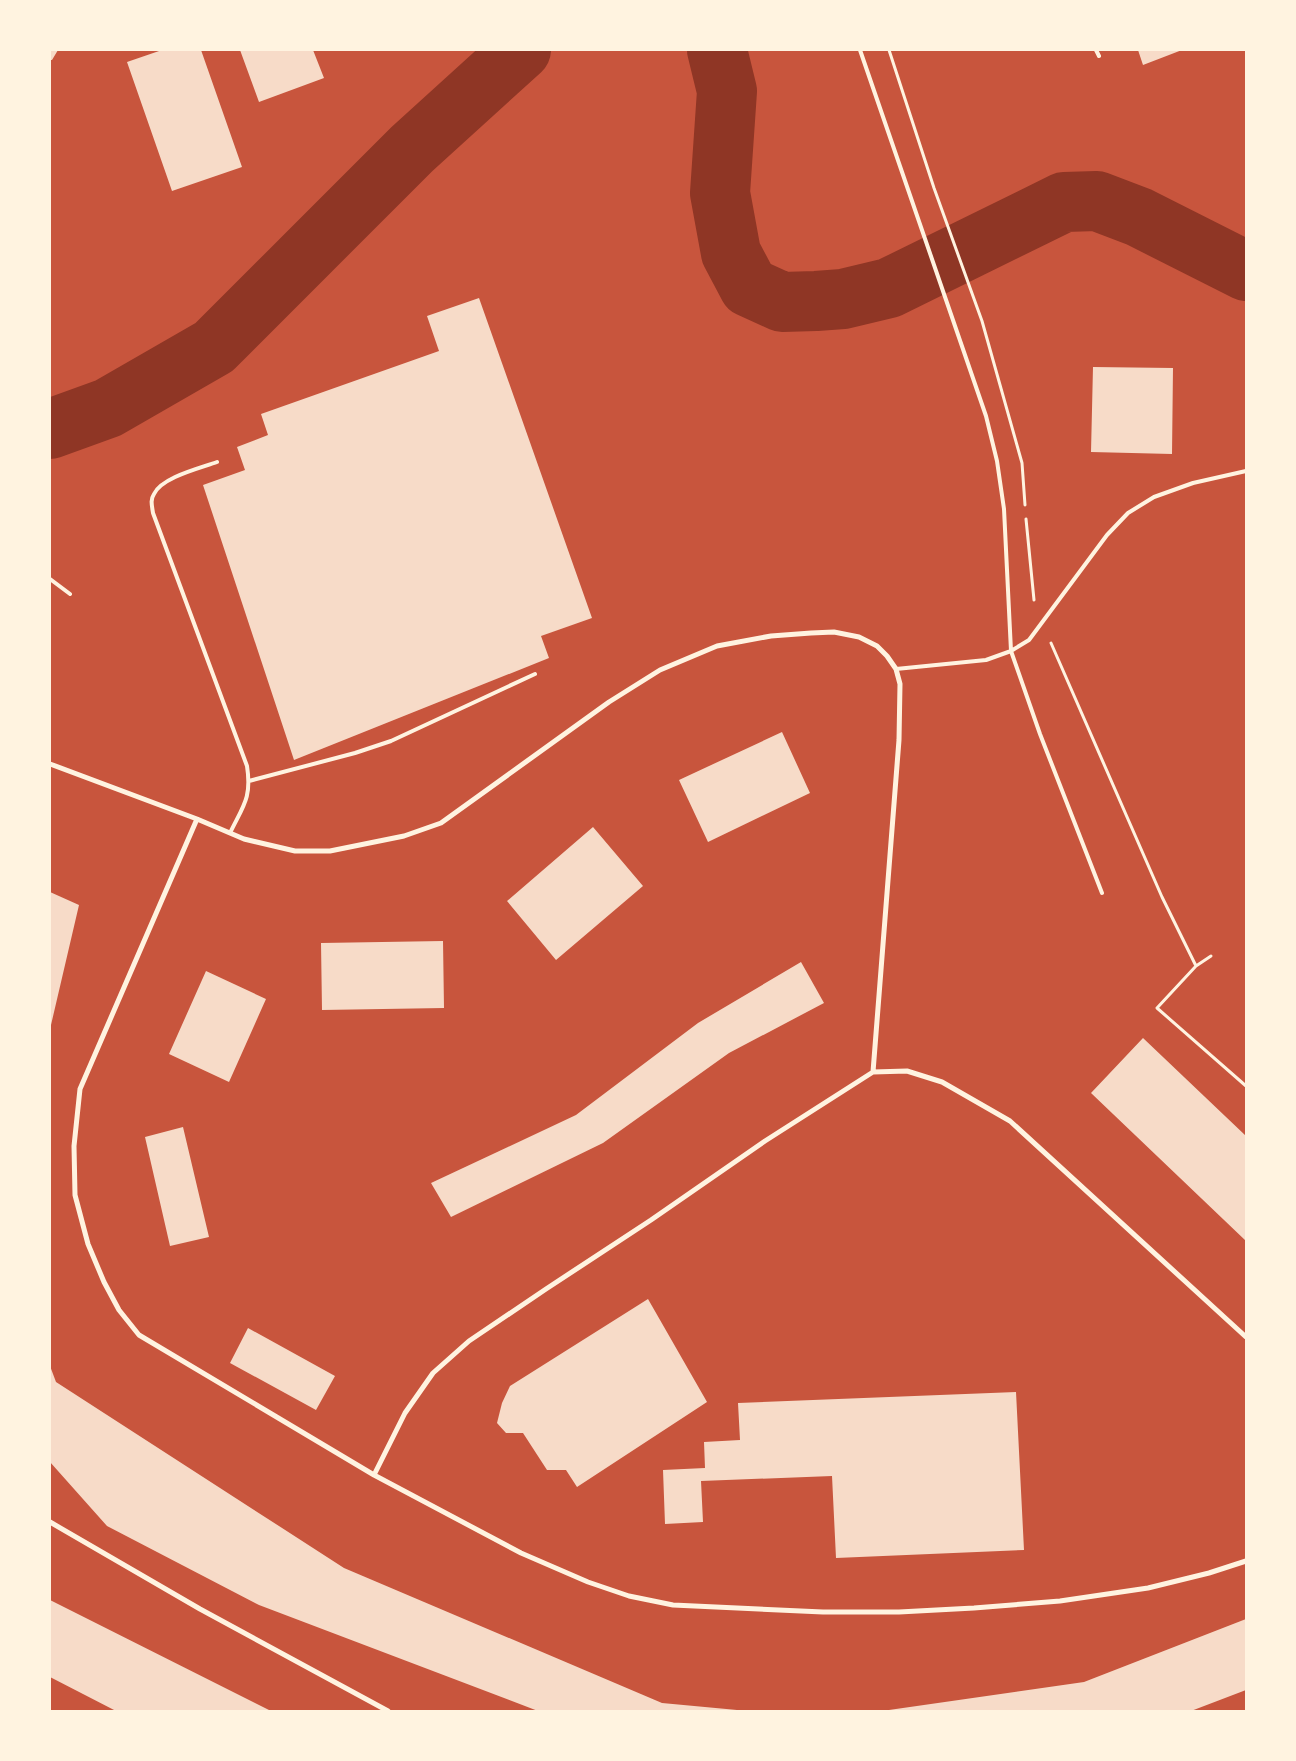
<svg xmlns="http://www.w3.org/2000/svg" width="1296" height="1761" font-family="'IBM Plex Serif',serif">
<rect width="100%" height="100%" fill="#c8553d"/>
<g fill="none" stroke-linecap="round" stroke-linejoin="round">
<path stroke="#8f3625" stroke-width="60" d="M717 50 727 91 720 193 731 253 749 287 782 302 816 301 843 299 889 288 1064 202 1097 201 1139 217 1246 271
M50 429 108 408 214 347 412 149 521 50"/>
</g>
<path fill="#f7dbc8" d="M50 50H58L52 60H50Z
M162 50H201L242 167 172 191 127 62Z
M240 50H313L324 78 259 102Z
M1138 50H1182L1143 65Z
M479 298 592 618 541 636 549 658 294 760 203 485 245 470 237 447 268 435 261 414 439 351 427 316Z
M1093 367 1173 368 1172 454 1091 452Z
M782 732 810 793 708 842 679 780Z
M593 827 643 886 556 960 507 901Z
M50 892 79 905 51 1025H50Z
M443 941 444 1008 322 1010 321 943Z
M801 962 824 1003 729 1053 603 1143 451 1217 431 1183 576 1115 698 1023Z
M206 971 266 999 229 1082 169 1054Z
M1143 1038 1246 1136V1241L1091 1093Z
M183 1127 209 1237 170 1246 145 1137Z
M648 1299 707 1402 577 1487 566 1470H547L523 1433H506L497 1423 502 1403 510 1386Z
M248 1328 335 1376 316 1410 230 1363Z
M50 1366 56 1382 344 1568 662 1703 737 1710V1711H538L259 1605 107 1526 50 1462Z
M1016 1392 1024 1550 836 1558 832 1476 701 1481 703 1522 665 1524 663 1470 705 1468 704 1442 740 1440 738 1403Z
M50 1600 271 1711H116L50 1677Z
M1246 1619V1690L1191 1711H882L1084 1682Z"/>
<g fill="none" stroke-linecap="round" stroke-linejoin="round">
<path stroke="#fff3e0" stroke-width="3" d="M889 50 934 188 982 321 1022 463 1025 505
M1026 519 1034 600
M1051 643 1162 897 1196 966
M1211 956 1196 966 1157 1008 1246 1086"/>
<path stroke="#fff3e0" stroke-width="4" d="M860 50 986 416 997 461 1004 509 1011 651 1040 734 1102 893
M1096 50 1099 56
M217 462C201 468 162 477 154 494 150 500 152 506 153 513L247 766C252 798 243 806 230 833
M50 579 70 594
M896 669 986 660 1011 651 1029 640 1107 535 1128 513 1154 497 1193 483 1246 471
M249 781 355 753 391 741 535 674"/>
<path stroke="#fff3e0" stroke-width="5" d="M50 764 197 819 244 839 295 851H330L404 836 441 823 609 702 660 670 717 646 771 636 811 633 834 632 859 637 877 646 887 656 896 669 900 684 899 740 873 1072
M197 819 80 1089 74 1146 75 1195 88 1244 104 1282 119 1310 139 1335 374 1475 521 1553 588 1582 629 1596 673 1605 823 1612H899L974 1608 1060 1601 1148 1588 1209 1573 1246 1561
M374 1475 405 1413 433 1373 469 1341 546 1289 651 1220 765 1141 873 1072 907 1071 942 1082 1010 1121 1246 1337
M50 1522 200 1609 388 1711"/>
</g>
<rect width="1296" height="1761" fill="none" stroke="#fff3e0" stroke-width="102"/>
</svg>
